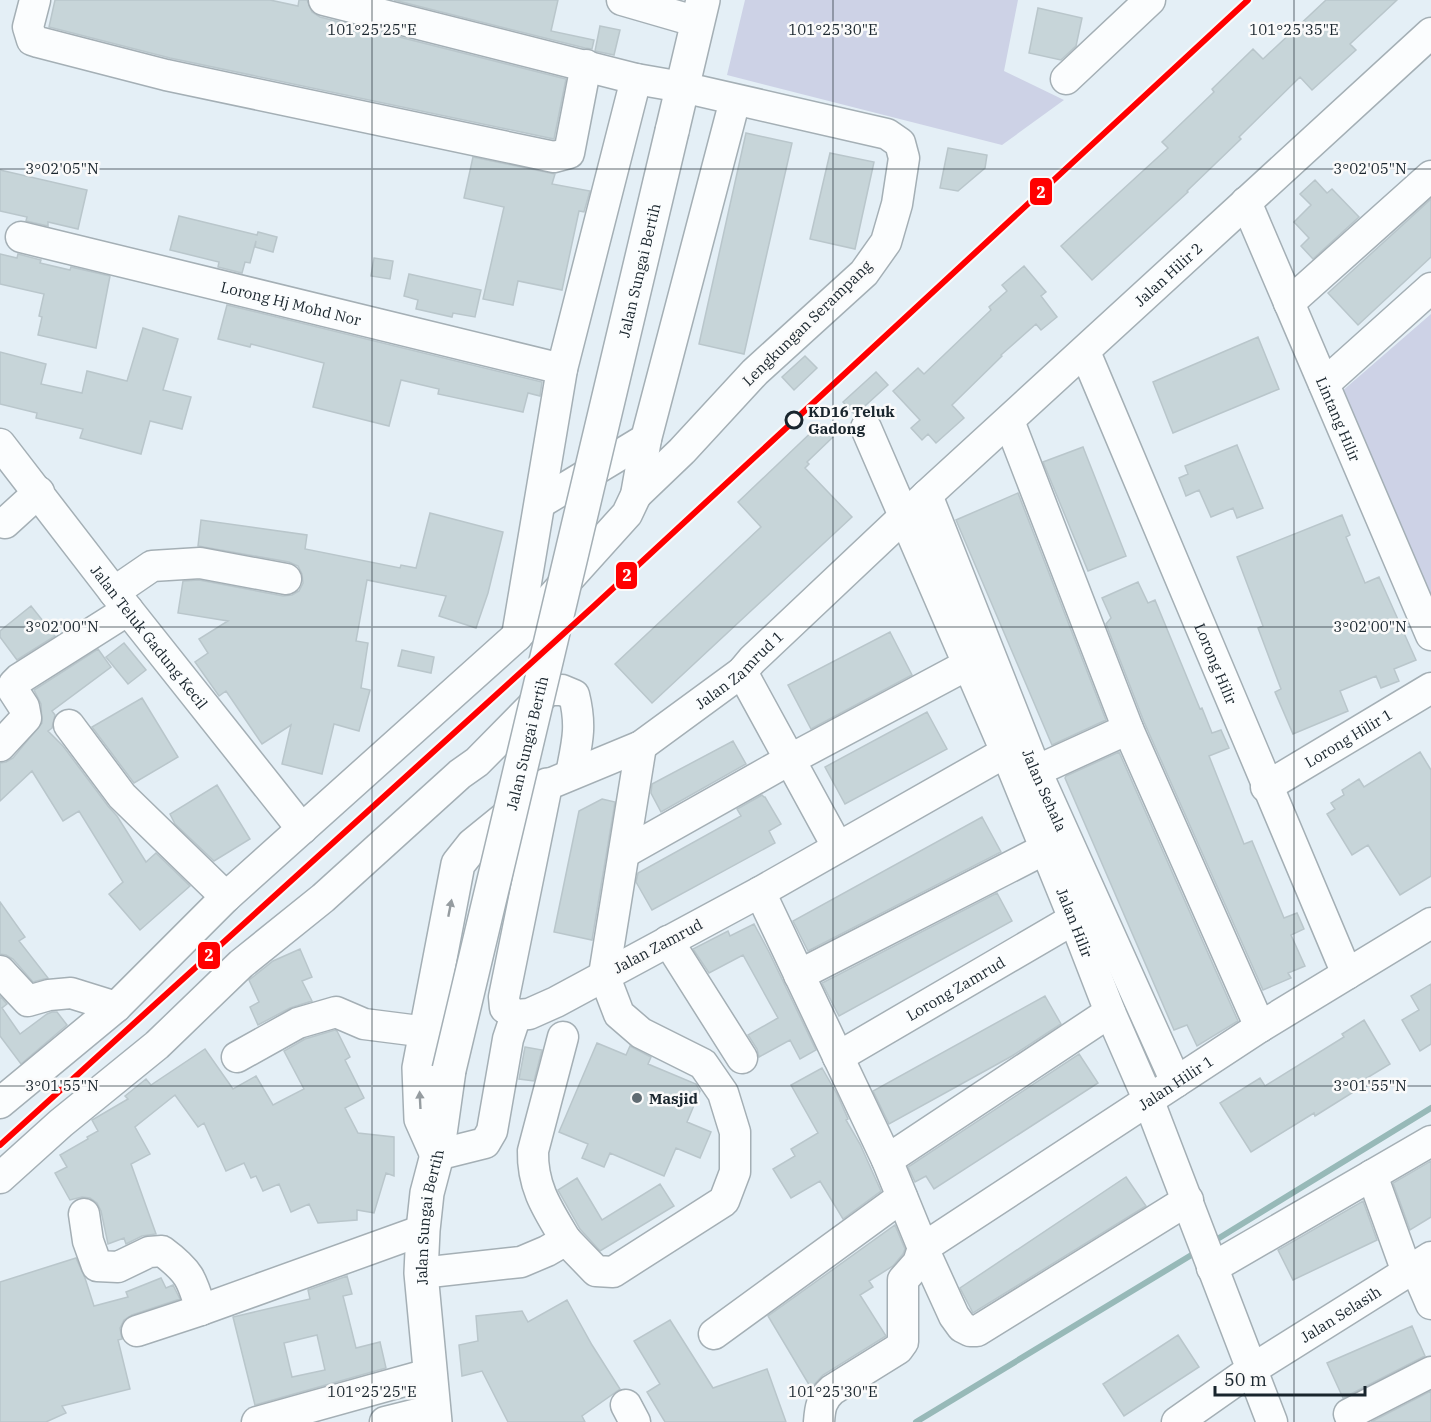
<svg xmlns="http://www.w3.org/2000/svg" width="1431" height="1422" font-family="'IBM Plex Serif',serif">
<rect width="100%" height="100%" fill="#e4eff6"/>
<path fill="#cdd2e6" d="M745 0H1018L1004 71 1064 100 1002 145 727 75Z
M1431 314V601L1333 399Z"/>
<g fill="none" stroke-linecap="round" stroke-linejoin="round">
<path stroke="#97b9b8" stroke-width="6" d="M1211 1243 1431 1108
M916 1422 1198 1251"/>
</g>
<path fill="#c7d5d9" stroke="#b9c6cb" stroke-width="1.5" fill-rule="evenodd" d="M55 0H270L298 6 299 0H307L312 12 320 17 566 79 554 139 170 58 49 27Z
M394 0H558L551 31 594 40 592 49 585 48Z
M1326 0H1397L1350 44 1356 50 1312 90 1300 77 1239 137 1241 139 1187 191 1188 192 1092 280 1061 246 1168 148 1162 142 1214 92 1212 89 1253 49 1263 59Z
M1038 8 1082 18 1076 46 1061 60 1029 53Z
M600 26 620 30 614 55 595 51Z
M746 133 792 143 744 354 699 344Z
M948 148 987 155 985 168 958 191 940 188Z
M830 153 874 162 855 249 810 239Z
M473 157 555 174 552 184 590 191 584 212 579 211 562 290 518 281 513 305 483 299 504 207 464 198Z
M0 170 87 190 78 229 48 222V226L26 221 27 217 0 211Z
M1315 180 1327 193 1332 189 1359 217 1313 259 1301 246 1309 238 1294 222 1311 205 1300 194Z
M1431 199V257L1358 325 1328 293Z
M179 216 257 235 258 232 277 237 273 252 255 247 256 241 250 263 245 262 242 273 218 267 219 262 170 250Z
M0 254 17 258 18 254 41 260 40 263 70 270 71 267 110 276 96 348 38 335 42 317 39 316 44 294 0 284Z
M374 258 393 261 390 279 371 276Z
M1024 266 1046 292 1041 296 1057 317 1041 330 1036 324 1001 355 1002 356 952 405 964 418 936 443 928 434 922 440 911 428 920 420 893 391 918 368 924 374 991 310 989 307 1007 291 1002 285Z
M409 274 481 290 475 317 453 313 452 317 416 309 418 300 404 296Z
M227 305 542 382 540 396 528 393 523 412 438 394 439 389 401 380 389 426 313 407 324 363 251 344 250 347 218 339Z
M143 328 178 339 163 390 191 397 182 429 150 421 141 454 80 438 83 429 36 418 37 413 0 404V352L46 364 41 384 82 393 87 371 127 381Z
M1258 337 1279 389 1173 433 1153 382Z
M805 356 817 368 794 390 782 377Z
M876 372 888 385 855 415 843 402Z
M820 424 833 437 807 462 809 464 805 468 852 517 652 703 615 664 761 527 738 502Z
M1237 445 1263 508 1237 518 1233 508 1211 517 1199 490 1186 496 1179 478 1188 474 1185 466Z
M1083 447 1126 556 1088 571 1043 462Z
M1018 493 1106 720 1052 745 956 520Z
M430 513 503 532 488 593 476 628 439 616 446 596 367 580 356 641 368 643 361 688 370 690 359 731 334 724 322 774 282 764 291 725 262 744 226 691 219 696 195 662 208 653 199 639 228 621 178 613 183 581 199 580 283 596 292 595 299 591 303 583 302 574 298 566 289 562 198 546 201 520 307 535 305 549 400 568 401 565 416 568Z
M1342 515 1350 535 1346 537 1365 583 1379 577 1416 660 1394 669 1399 681 1381 688 1376 676 1340 691 1348 711 1293 734 1275 692 1281 689 1258 628 1263 626 1237 557Z
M1138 582 1148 603 1155 600 1200 709 1202 708 1212 733 1221 730 1229 748 1209 756 1244 844 1252 841 1284 918 1297 913 1304 929 1291 935 1305 966 1288 973 1291 978 1263 990 1144 722 1106 624 1111 618 1102 598Z
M31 606 55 636 17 660 0 637V631Z
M890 632 912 675 811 729 788 685Z
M124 643 146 670 128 684 106 657Z
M98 649 111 667 52 711 55 715 52 728 48 731 63 746 108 806 117 816 146 862 156 853 190 886 140 930 109 894 123 882 79 811 63 821 32 771 0 801V763L6 762 13 758 42 723 41 704 34 690Z
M402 650 434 657 431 673 398 666Z
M142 698 178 757 134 783 92 727Z
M927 712 947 749 845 804 825 767Z
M733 741 746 764 661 812 651 793 652 784Z
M1119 752 1238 1021 1197 1046 1187 1025 1174 1030 1065 778 1066 776Z
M1420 752 1431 770V876L1400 895 1368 845 1352 855 1327 814 1335 809 1331 803 1344 795 1342 790 1359 779 1364 787Z
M217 785 250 839 214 861 175 824 170 814Z
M762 795 764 797H765L781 824 769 831 775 843 652 910 636 882 638 873 741 816 737 809Z
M602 799 615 802 592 940 554 932 579 811Z
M982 817 1001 852 808 951 793 921Z
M997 893 1012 921 839 1016 822 983Z
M0 902 25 937 19 941 48 978 33 982 13 959 6 955 0 954Z
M754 924 769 952 816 1050 800 1059 790 1040 759 1057 757 1049 748 1035 778 1018 743 955 709 973 693 949 728 931 730 936Z
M300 949 312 977 302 981 312 1001 290 1008 258 1025 250 1007 259 1002 249 980 273 961Z
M1431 984V1044L1420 1051 1402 1020 1419 1010 1411 996Z
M0 996 7 1004 2 1008 20 1034 47 1014 52 1012H57L67 1025 21 1064 0 1036Z
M1045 996 1061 1024 1012 1056 889 1124 873 1091Z
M1364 1020 1390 1064 1352 1087 1355 1091 1315 1116 1314 1113 1251 1152 1220 1103 1260 1078 1265 1086 1344 1037 1342 1034Z
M335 1030 337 1031 350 1057 345 1060 364 1098 345 1108 358 1133 394 1137V1176L386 1173 374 1213 357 1210V1220L318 1223 309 1204 291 1212 279 1184 263 1191 256 1176 251 1178 244 1163 226 1171 204 1123 198 1127 175 1095 135 1127 150 1154 131 1164 156 1234 142 1236 126 1244 124 1238 108 1244 101 1211 97 1203 90 1198 82 1197 70 1200 55 1173 67 1167 60 1155 88 1139 87 1137 98 1131 92 1120 128 1099 125 1096 146 1079 151 1085 205 1049 233 1089 256 1076 273 1105 304 1089 284 1051 305 1039Z
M597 1043 626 1055 630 1046 651 1057 648 1064 696 1084 700 1091 687 1122 711 1132 700 1158 676 1148 664 1176 610 1153 604 1167 582 1158 588 1144 559 1132Z
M525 1047 542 1050 534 1081 519 1079Z
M1079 1054 1098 1083 934 1189 926 1176 915 1182 908 1167Z
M822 1068 837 1094 848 1119 846 1120 860 1144 881 1191 843 1219 820 1181 791 1198 773 1169 795 1156 791 1149 818 1133 791 1085Z
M1431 1161V1217L1410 1230 1393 1183Z
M1126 1177 1146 1206 973 1313 960 1288Z
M577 1178 602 1220 660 1184 674 1206 600 1251 580 1229 558 1190Z
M1363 1201 1377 1240 1293 1280 1278 1250Z
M895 1225 905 1249 903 1254 893 1266 869 1281 873 1287 860 1295 886 1336 823 1375 811 1388 768 1316Z
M76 1258 85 1278 94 1306 128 1297 126 1292 161 1278 166 1288 173 1285 180 1299 132 1315 124 1320 120 1328 122 1339 118 1340 130 1389 62 1406 66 1413 46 1422H0V1282Z
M347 1276 352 1294 343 1296 356 1348 380 1342 386 1368 255 1405 233 1317 310 1299 308 1290ZM317 1335 325 1370 292 1377 284 1343Z
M567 1300 592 1345 620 1389 582 1416 585 1422H508L482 1371 462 1376 459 1345 478 1341 476 1316 522 1311 528 1322Z
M670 1320 713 1388 767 1369 786 1422H665L647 1392 660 1384 634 1341Z
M1412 1326 1425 1356 1343 1398 1327 1363Z
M1178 1335 1199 1367 1124 1416 1103 1384Z
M1431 1391V1422H1371Z"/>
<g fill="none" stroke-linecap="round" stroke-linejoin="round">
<defs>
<g id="minor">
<path d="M35 0 28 27 32 40 38 42 166 75 554 157 569 153 586 65"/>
<path d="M324 0 636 79 682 87 887 134 900 143 904 158 897 204 886 242 864 273 755 372 682 451 636 495"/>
<path d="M622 0 698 22"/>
<path d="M1066 79 1150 0"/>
<path id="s1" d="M1246 202 1431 635"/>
<path id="s2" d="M21 237 562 369"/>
<path d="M1289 303 1431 176"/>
<path id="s3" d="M1085 352 1347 974"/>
<path d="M1324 384 1431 288"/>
<path d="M1009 421 1128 729 1260 1027"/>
<path id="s4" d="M866 428 1006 752 1074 919 1110 1012 1148 1099 1272 1422"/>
<path id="s5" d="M0 444 128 610 302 829"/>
<path id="s6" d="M927 495 1036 771 1176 1082"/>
<path d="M540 503 646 439"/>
<path d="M5 523 39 492"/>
<path d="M114 592 152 566 200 563 286 579"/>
<path d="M517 636 562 369 636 79"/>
<path d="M742 672 837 846"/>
<path d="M69 725 122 796 226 897"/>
<path d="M0 746 26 718 24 707 13 690 14 684 19 679 128 610"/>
<path id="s7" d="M1006 752 760 892 556 1002 529 1014 516 1015 505 1008 504 997 547 785 641 746 742 672 752 660 927 495 1431 33"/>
<path d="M1036 771 1128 729"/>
<path id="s8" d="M1266 787 1431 688"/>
<path d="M624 853 789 760 967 665"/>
<path d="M760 892 887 1160 923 1248 954 1316 962 1327 970 1331H977L1188 1200"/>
<path d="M668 941 742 1058"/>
<path d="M0 971 28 1001 49 995 71 993 116 1007"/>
<path d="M799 975 1045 849"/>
<path d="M563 1037 533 1151C532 1187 548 1210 566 1240"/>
<path d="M237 1057 298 1023 336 1012 364 1024 427 1032"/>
<path id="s9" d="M838 1057 1074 919"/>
<path d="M0 1103 116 1007 226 897 517 636 627 514 636 495 646 439 735 100"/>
<path d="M437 1155 485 1143 492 1131 508 1039 516 1015"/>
<path d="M887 1160 1110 1012"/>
<path d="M1372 1175 1407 1272"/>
<path d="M0 1178 61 1123 157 1045 241 964 323 898 460 774 477 762 548 690H562L574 695C582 727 577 743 571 774"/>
<path d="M84 1214 88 1241 97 1266 118 1267 149 1252 162 1251C189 1271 192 1279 201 1310"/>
<path id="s10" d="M923 1248 1260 1027 1431 923"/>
<path d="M1415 1267 1431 1304"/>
<path d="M1212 1268 1431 1141"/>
<path d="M421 1273 521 1262 547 1251 566 1240 596 1271 613 1272 724 1201 735 1172V1132L723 1093 703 1064 641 1033 619 1014 604 975 641 746"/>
<path d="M137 1331 201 1310 423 1230"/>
<path d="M714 1334 902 1197"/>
<path d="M626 1405 635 1422"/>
<path d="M1349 1414 1431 1372"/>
<path d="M257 1422 429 1374"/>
<path d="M385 1422 433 1410"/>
<path d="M819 1422C820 1408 821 1400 832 1390L898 1349 903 1342V1280L918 1263 923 1248"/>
<path id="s11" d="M1177 1422 1251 1370 1431 1257"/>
</g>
<g id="major">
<path d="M672 131 703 0"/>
<path d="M437 1155 421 1119 419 1068 458 864 473 845 547 785"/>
<path id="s12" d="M435 1422 421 1273 423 1230 427 1193 437 1155 449 1070"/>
</g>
</defs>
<use href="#minor" stroke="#a4afb5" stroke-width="33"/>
<use href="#major" stroke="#a4afb5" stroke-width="36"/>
<use href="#minor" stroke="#fbfdfe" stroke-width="30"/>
<use href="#major" stroke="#fbfdfe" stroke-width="33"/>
<defs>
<g id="major-bridge">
<path id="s13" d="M449 1070 672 131"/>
</g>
</defs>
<use href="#major-bridge" stroke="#a4afb5" stroke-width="36" stroke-linecap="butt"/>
<use href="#major-bridge" stroke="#fbfdfe" stroke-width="33"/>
<defs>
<path id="rail-1" d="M0 1145 594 606 1248 0"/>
</defs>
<use href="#rail-1" stroke="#fafafa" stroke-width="10"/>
<use href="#rail-1" stroke="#f00" stroke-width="6"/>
</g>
<defs><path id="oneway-solid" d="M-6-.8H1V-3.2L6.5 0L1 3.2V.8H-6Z" transform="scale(1.5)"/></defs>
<g fill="#959ca0">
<use href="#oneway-solid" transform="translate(450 908) rotate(-79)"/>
<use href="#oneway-solid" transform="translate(420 1100) rotate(-93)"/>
</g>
<path fill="none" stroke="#19252d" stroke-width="1.5" stroke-opacity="0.45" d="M372 0V1422M833 0V1422M1294 0V1422M0 169H1431M0 627H1431M0 1086H1431"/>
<circle fill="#fafafa" stroke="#19252d" stroke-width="3" cx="794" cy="420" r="8"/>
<circle fill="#606c73" stroke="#fafafa" stroke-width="2" cx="637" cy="1098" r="6"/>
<g text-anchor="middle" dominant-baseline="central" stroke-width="5" stroke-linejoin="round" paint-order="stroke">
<g font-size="15" fill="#19252d" stroke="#fafafa">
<text stroke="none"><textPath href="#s13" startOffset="822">Jalan Sungai Bertih</textPath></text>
<text stroke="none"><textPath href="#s7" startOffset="1608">Jalan Hilir 2</textPath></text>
<text stroke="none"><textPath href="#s2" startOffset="278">Lorong Hj Mohd Nor</textPath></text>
<text transform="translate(807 323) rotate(-44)">Lengkungan Serampang</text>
<text stroke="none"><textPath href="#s1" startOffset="236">Lintang Hilir</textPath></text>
<text stroke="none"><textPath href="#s5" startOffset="244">Jalan Teluk Gadung Kecil</textPath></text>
<text stroke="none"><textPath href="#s3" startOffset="338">Lorong Hilir</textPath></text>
<text stroke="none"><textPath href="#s7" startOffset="1024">Jalan Zamrud 1</textPath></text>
<text stroke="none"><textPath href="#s8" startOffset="96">Lorong Hilir 1</textPath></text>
<text stroke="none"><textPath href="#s13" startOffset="336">Jalan Sungai Bertih</textPath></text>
<text stroke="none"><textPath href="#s6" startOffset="318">Jalan Sehala</textPath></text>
<text stroke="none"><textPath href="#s4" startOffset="537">Jalan Hilir</textPath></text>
<text transform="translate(658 946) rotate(-28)">Jalan Zamrud</text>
<text stroke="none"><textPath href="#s9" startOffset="136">Lorong Zamrud</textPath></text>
<text stroke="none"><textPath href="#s10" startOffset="302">Jalan Hilir 1</textPath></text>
<text stroke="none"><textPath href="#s12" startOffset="206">Jalan Sungai Bertih</textPath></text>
<text stroke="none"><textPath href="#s11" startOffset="196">Jalan Selasih</textPath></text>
</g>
<g font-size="15" font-weight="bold" fill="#19252d" stroke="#fafafa" text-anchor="start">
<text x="808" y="411">KD16 Teluk<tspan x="808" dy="17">Gadong</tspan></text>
</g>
<g font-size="15" font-weight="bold" fill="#19252d" stroke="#fafafa" text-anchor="start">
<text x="649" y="1098">Masjid</text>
</g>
</g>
<g font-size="15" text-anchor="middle" fill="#19252d" stroke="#fafafa" stroke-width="5" stroke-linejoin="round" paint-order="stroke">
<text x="372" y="35">101°25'25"E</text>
<text x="833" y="35">101°25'30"E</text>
<text x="1294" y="35">101°25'35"E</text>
<text x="62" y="174">3°02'05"N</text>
<text x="1370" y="174">3°02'05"N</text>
<text x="62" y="632">3°02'00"N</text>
<text x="1370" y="632">3°02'00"N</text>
<text x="62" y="1091">3°01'55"N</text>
<text x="1370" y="1091">3°01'55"N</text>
<text x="372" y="1397">101°25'25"E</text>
<text x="833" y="1397">101°25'30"E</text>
</g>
<g stroke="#fafafa" stroke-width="2">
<rect x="1029" y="177" width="24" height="29" rx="6" fill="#f00"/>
<rect x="615" y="561" width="23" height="29" rx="6" fill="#f00"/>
<rect x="197" y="941" width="24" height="29" rx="6" fill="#f00"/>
</g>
<g font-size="16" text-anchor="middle" font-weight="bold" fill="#fff">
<text x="1041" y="198">2</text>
<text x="627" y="581">2</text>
<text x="209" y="961">2</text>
</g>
<path d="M1215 1386v9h150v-9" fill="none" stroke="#19252d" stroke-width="3"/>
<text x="1224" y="1386" font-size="18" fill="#19252d" stroke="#fafafa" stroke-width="4.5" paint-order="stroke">50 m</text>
</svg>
